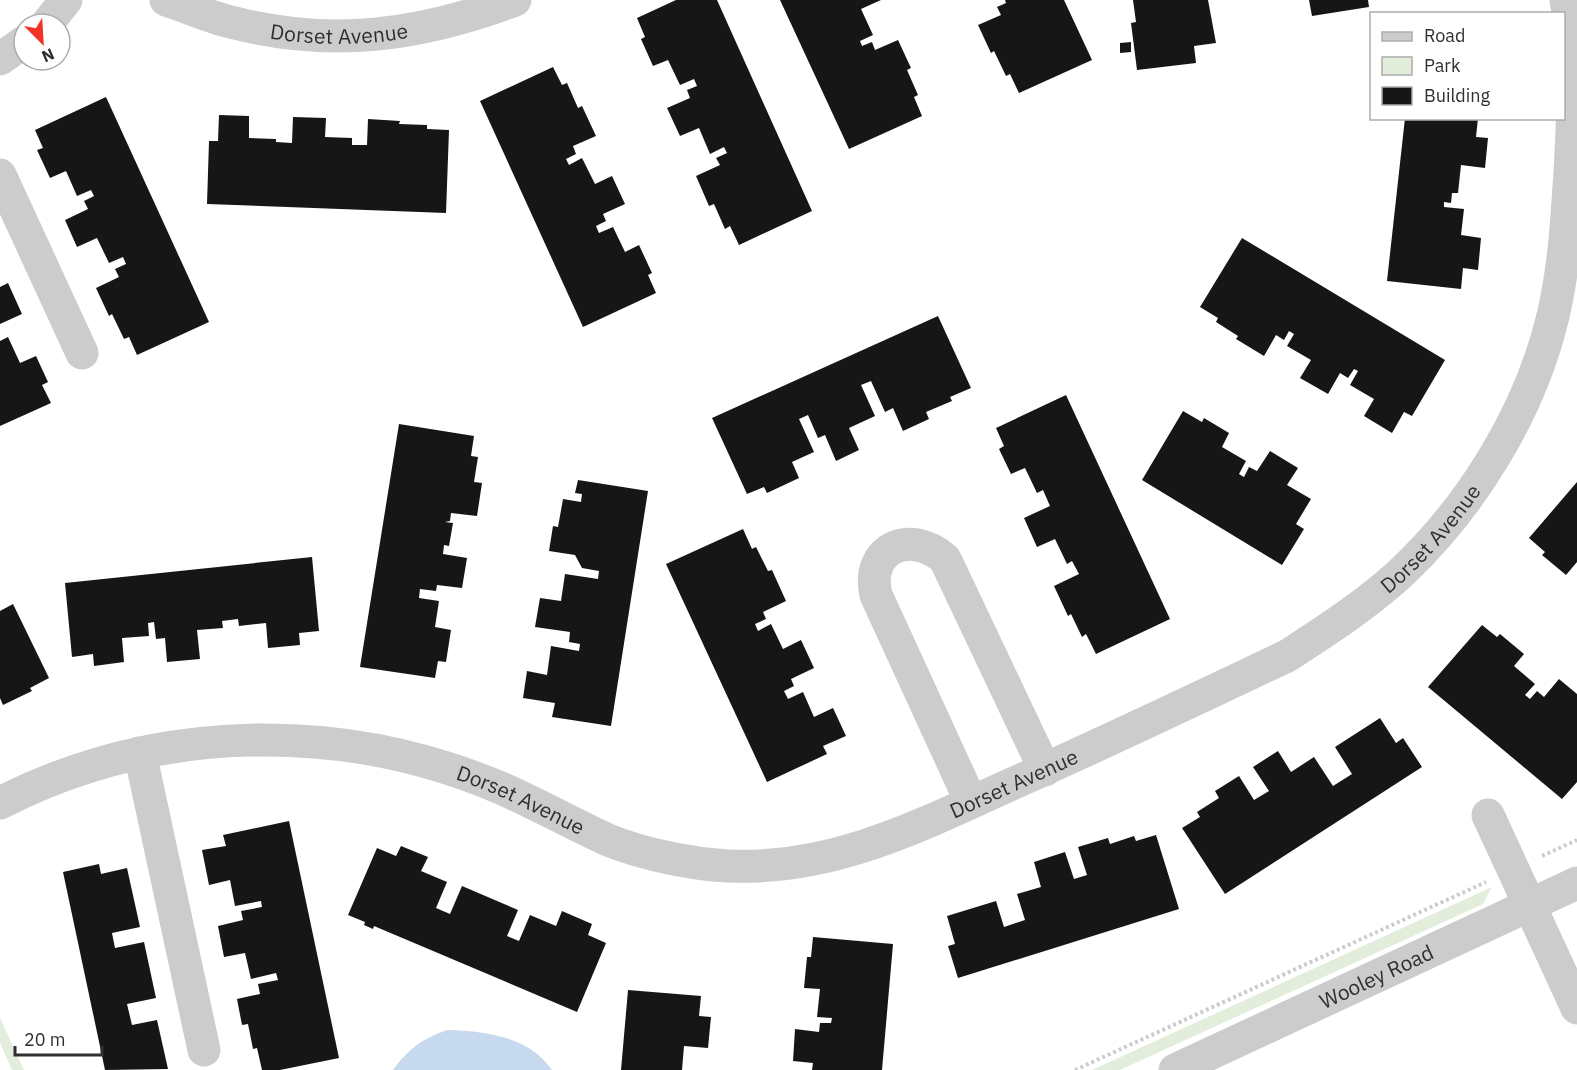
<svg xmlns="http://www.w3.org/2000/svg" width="1577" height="1070" font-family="'IBM Plex Sans',sans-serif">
<rect width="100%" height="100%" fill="#fff"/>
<path fill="#e3eddc" d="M1492 887 1483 904 1120 1070H1092Z
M0 1018 24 1070H12L0 1043Z"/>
<path fill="#c6d9ee" d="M447 1030C484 1031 529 1036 552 1070H393C408 1049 422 1039 447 1030Z"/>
<path fill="#161616" d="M676 0H717L812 211 739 245 730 226 725 229 714 204 709 206 696 176 720 165 716 158 727 153 724 147 710 154 699 128 680 136 667 108 690 98 687 90 697 86 694 79 680 85 668 60 653 66 641 39 645 37 637 18Z
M780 0H881L861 9 873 35 860 41 862 46 872 42 875 50 898 40 911 68 907 70 918 95 914 97 922 116 849 149Z
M1005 0H1064L1092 60 1019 93 1010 74 1006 76 994 51 991 53 978 25 1001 15 997 7 1006 3Z
M1133 0H1208L1216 43 1194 46 1196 63 1137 70 1131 23 1136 22Z
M1309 0H1368L1369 7 1312 16Z
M1131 42V52L1120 53V43Z
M553 67 562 85 567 83 578 108 582 106 596 136 573 146 576 154 566 159 569 165 582 158 595 184 612 176 625 204 603 214 606 221 596 226 599 233 613 227 625 252 639 245 652 273 648 275 656 293 583 327 480 101Z
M106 97 209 322 137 355 129 337 124 339 112 314 109 316 96 288 119 277 115 269 126 264 123 257 109 263 97 238 77 247 65 220 88 209 84 201 94 196 91 190 77 196 66 171 50 178 37 150 43 148 35 130Z
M219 115 249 116V138L276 139V142L292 143 293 117 326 118 325 137 352 138V145H367L368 119 400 121 399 124 427 125V129L449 130 446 213 207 204 209 141H218Z
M1405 118H1478L1476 137 1488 138 1485 168 1461 165 1458 193H1452L1451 203 1444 202V207L1464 209 1461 235 1481 238 1478 270 1463 268 1461 289 1387 281Z
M1242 238 1445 360 1412 416 1404 412 1392 433 1364 416 1374 399 1350 385 1358 371 1354 369 1348 378 1340 373 1328 394 1300 378 1311 360 1287 346 1294 334 1289 331 1284 340 1276 335 1264 356 1236 339 1238 336 1216 322 1218 318 1200 307Z
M8 283 22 314 0 324V287Z
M938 316 971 388 950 397 952 401 926 412 929 419 903 431 893 408 885 412 871 381 861 385 875 416 849 428 859 450 836 461 825 435 818 438 808 415 799 419 814 452 792 462 799 478 767 493 764 487 747 494 712 418Z
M8 337 20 363 36 356 48 382 42 385 51 403 0 426V341Z
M1066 395 1170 619 1096 654 1086 634 1082 637 1071 614 1068 616 1054 586 1079 574 1072 561 1067 564 1055 539 1037 547 1024 518 1050 506 1043 490 1037 493 1025 468 1011 474 999 449 1004 446 996 428Z
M1183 411 1202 422 1204 418 1229 433 1222 447 1246 461 1239 474 1244 477 1249 467 1257 471 1270 451 1298 468 1287 485 1311 499 1296 524 1304 529 1282 565 1142 480Z
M399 424 474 436 471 456 478 457 474 482 482 483 477 516 451 513 450 521 445 522 453 523 449 546 444 545 443 554 467 558 462 588 437 585 436 591 420 589 419 598 439 601 435 627 451 630 446 662 438 661 435 678 360 667Z
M578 480 648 491 611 726 552 717 555 703 523 698 527 671 547 675 551 646 579 651 580 644 569 642 570 632 535 627 540 598 561 601 565 574 598 579 599 571 582 568 575 555 549 551 553 526 558 527 563 499 581 502 582 494 575 493Z
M1577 482V562L1566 575 1542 555 1545 552 1529 538Z
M743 529 752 549 756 547 768 571 772 570 786 601 763 612 766 619 755 624 758 631 771 624 783 649 801 640 814 668 791 679 794 686 784 691 788 699 803 692 814 717 833 708 846 736 823 746 827 754 767 782 666 564Z
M312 557 319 631 299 633 300 645 268 648 266 623 239 626 238 619 222 621 223 628 197 630 200 659 167 662 165 638 156 639 154 622 148 623 149 636 122 638 124 662 94 666 93 654 72 657 65 583Z
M13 604 49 678 30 688 32 691 3 705 0 698V611Z
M1482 625 1497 637 1500 634 1524 654 1514 666 1535 684 1525 695 1530 699 1537 691 1544 697 1559 679 1577 694V782L1562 799 1428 687Z
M1380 718 1396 743 1403 738 1422 767 1225 894 1182 828 1200 817 1197 812 1219 798 1215 791 1239 776 1254 800 1269 791 1253 767 1278 751 1291 772 1314 757 1333 786 1352 774 1335 747Z
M289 821 339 1058 280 1070H262L257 1048 253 1049 248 1024 242 1025 237 999 260 994 258 984 278 980 276 973 251 979 245 953 224 957 218 926 243 920 241 911 262 907 261 901 235 906 230 880 209 885 202 850 226 846 223 835Z
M1156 835 1179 909 958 978 948 946 955 944 947 916 996 901 1004 927 1025 920 1017 894 1041 887 1034 862 1065 852 1074 879 1087 875 1078 847 1108 838 1110 844 1134 836 1136 841Z
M401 846 428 857 421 871 447 882 436 908 450 914 462 886 518 910 507 936 519 941 530 915 556 926 562 911 592 924 588 935 606 943 577 1012 374 926 373 929 364 925 365 922 348 915 377 848 396 856Z
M99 864 101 874 127 868 140 927 112 933 115 948 144 942 156 998 127 1004 132 1025 157 1020 168 1069 105 1070 63 872Z
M813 937 893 944 882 1070H812L813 1063 793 1061 795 1029 819 1032 820 1023H831L832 1018 817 1017 820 989 804 988 807 957H811Z
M628 990 701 996 699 1016 711 1017 708 1048 684 1046 682 1070H621Z"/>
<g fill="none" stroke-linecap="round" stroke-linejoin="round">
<path stroke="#ccc" stroke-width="4" stroke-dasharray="3 3" stroke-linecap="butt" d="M1542 856 1577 840
M1075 1070 1486 882"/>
<g stroke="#ccc" stroke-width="33">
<path id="s1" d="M166 0C188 7 209 17 231 22 331 48 419 36 515 0"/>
<path d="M47 24 66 0"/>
<path d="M0 59 24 42"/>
<path d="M0 175 82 353"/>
<path d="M140 753 204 1050"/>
<path d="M971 802 876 595C865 547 911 529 945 559L1045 770"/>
<path id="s2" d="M0 803C156 723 343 720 503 789 539 805 573 824 608 840 642 854 691 864 728 866 833 871 921 825 1014 783 1106 742 1196 699 1287 656 1327 630 1369 603 1404 570 1473 504 1529 413 1552 320 1564 272 1567 220 1570 171 1573 114 1577 57 1566 0"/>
<path d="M1488 815 1577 1008"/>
<path id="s3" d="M1175 1070 1577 883"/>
</g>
</g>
<g text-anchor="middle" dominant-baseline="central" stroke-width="6" stroke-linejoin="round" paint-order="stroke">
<g font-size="21" fill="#2f2f2f" stroke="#fff">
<text stroke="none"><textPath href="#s1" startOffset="178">Dorset Avenue</textPath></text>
<text stroke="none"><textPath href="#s2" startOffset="1548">Dorset Avenue</textPath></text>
<text stroke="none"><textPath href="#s2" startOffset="1060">Dorset Avenue</textPath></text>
<text stroke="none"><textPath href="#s2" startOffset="540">Dorset Avenue</textPath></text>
<text stroke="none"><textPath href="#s3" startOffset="222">Wooley Road</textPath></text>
</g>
</g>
<rect x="1370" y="12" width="195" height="108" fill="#ffffff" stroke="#acacac" stroke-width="1.5"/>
<rect x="1382" y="32" width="30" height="9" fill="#cccccc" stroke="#acacac" stroke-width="1.5"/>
<text x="1424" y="42" font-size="18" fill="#2f2f2f">Road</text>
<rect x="1382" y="57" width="30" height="18" fill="#e3eddc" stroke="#acacac" stroke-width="1.5"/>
<text x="1424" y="72" font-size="18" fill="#2f2f2f">Park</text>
<rect x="1382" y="87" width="30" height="18" fill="#161616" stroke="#acacac" stroke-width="1.5"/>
<text x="1424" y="102" font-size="18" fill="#2f2f2f">Building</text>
<g transform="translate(42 42) rotate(156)"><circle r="28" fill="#ffffff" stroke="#acacac" stroke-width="1.5"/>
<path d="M0-4.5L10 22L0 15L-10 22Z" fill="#f13225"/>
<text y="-9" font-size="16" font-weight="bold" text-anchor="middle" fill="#2f2f2f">N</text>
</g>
<path d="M15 1046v9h87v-9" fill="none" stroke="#2f2f2f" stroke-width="3"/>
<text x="24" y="1046" font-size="18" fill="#2f2f2f" stroke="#ffffff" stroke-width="4.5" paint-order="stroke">20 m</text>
</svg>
